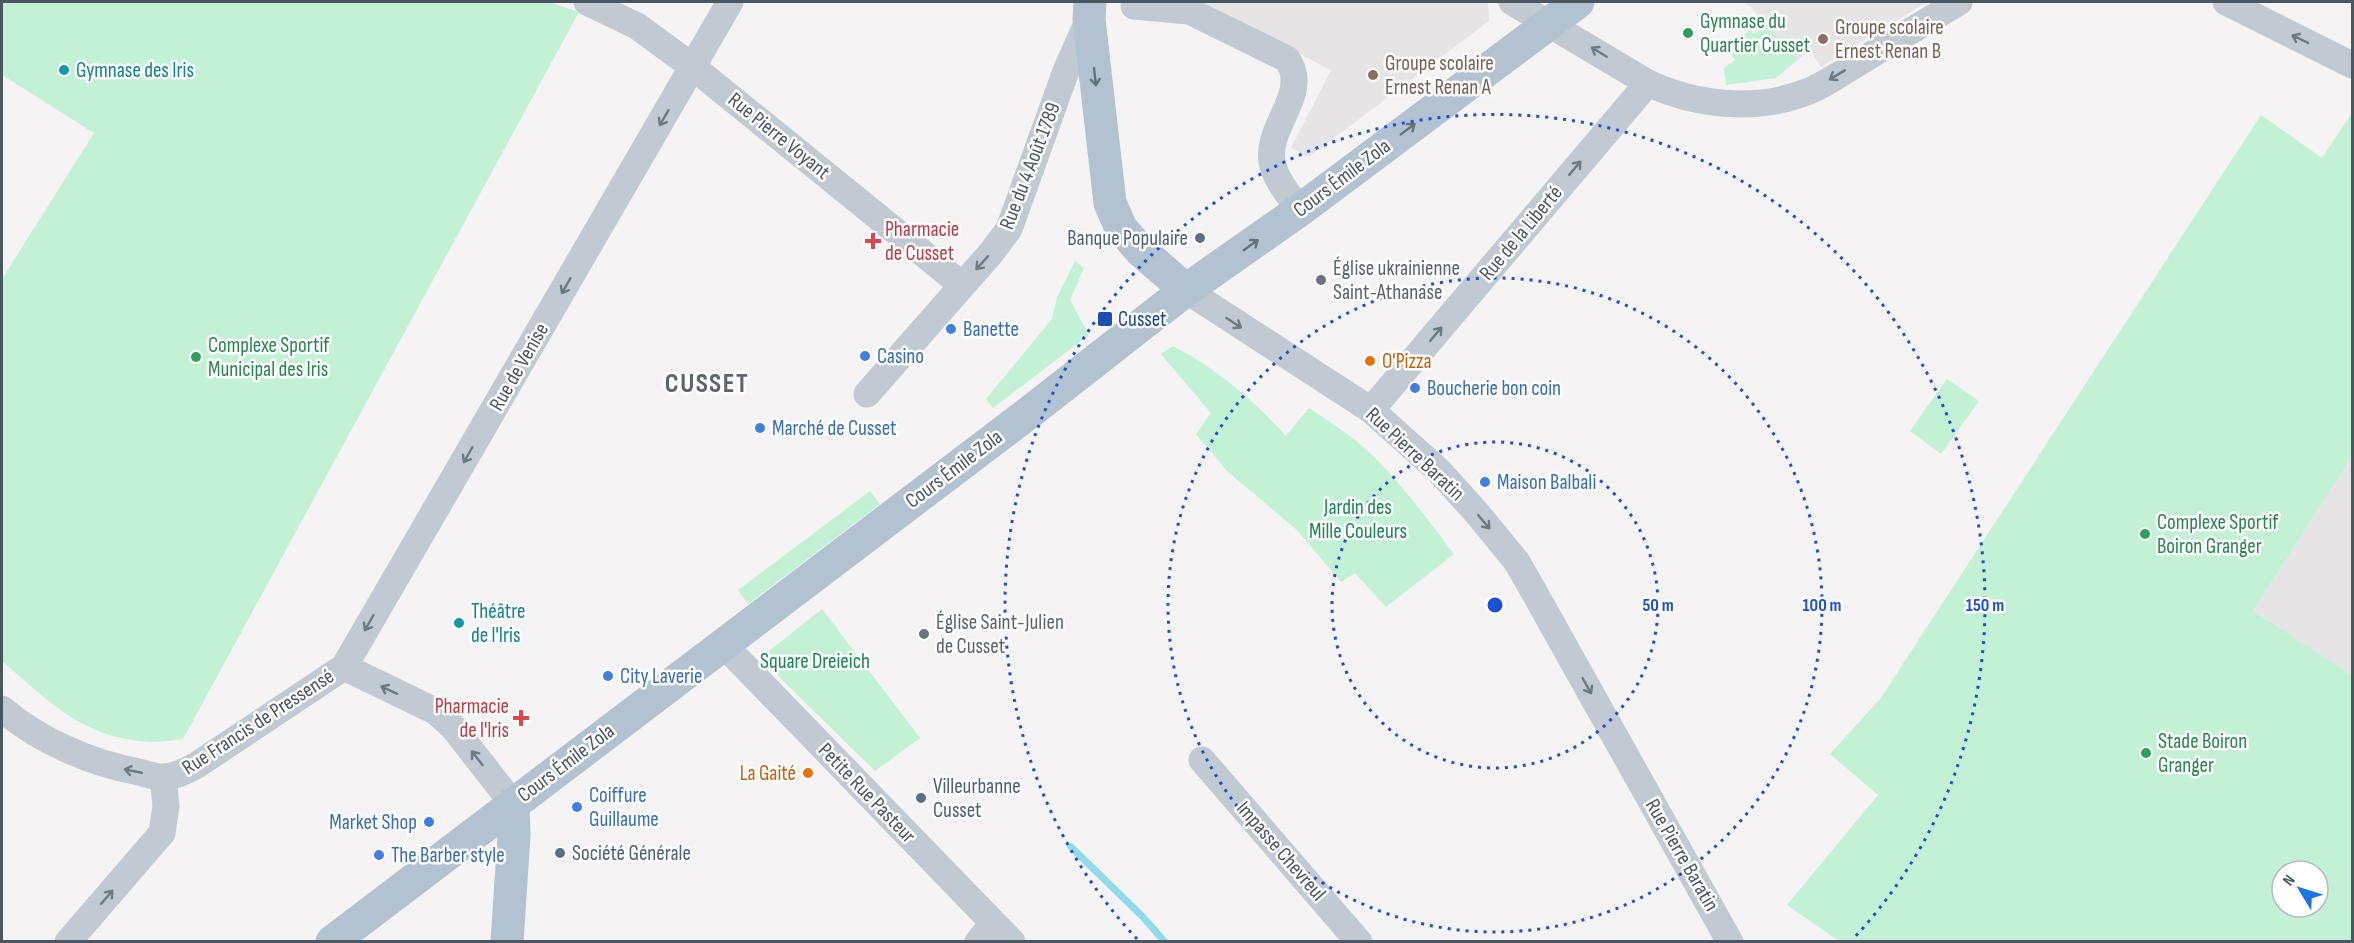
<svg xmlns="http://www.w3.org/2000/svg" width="2354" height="943" font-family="'Sofia Sans Condensed',sans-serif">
<rect width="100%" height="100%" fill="#f5f3f3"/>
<path fill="#e6e4e5" d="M1197 2H1484L1488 4 1489 21 1309 157 1291 148 1331 70Z
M1746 2H1927L1821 67 1810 49 1798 60Z
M2352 456V675L2253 611Z"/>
<path fill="#c3f1d5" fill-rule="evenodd" d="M2 2H549L579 12 183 739C172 740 161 742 150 742 84 739 48 701 2 661V279L94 133 2 75Z
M1766 24 1798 60 1776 78 1726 85 1724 68 1735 60 1726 48 1750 30 1754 34Z
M2352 113V456L2253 611 2352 675V941H1839L1787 905 1878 795 1830 754 1880 699 2261 115 2322 158ZM2282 871H2318V907H2282Z
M1075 261 1084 268 1070 300 1089 335 993 408 986 399 1052 319 1057 297Z
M1173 346C1217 369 1252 399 1286 436L1309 408C1332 423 1355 438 1375 458 1404 487 1429 521 1454 554L1386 607 1355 573 1341 582 1297 530 1227 471 1196 434 1211 413 1161 354Z
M1947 379 1979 401 1941 454 1910 431Z
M870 491 880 504 748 604 738 590Z
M822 609 920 738 875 771 760 658Z"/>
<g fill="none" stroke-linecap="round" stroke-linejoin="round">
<path stroke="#90daee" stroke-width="7" d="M1071 847 1142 916 1165 942"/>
<path stroke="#c1cad2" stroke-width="27" d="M587 2 637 26 693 67 962 285
M1512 2 1648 83C1697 106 1758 112 1809 91 1827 84 1844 71 1861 61 1894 41 1927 21 1959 2
M2226 2 2352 65
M1134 6 1189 11 1287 59C1311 93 1266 126 1272 161 1275 180 1289 195 1300 210
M1186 290 1371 410 1439 471 1476 512 1517 562 1538 599 1730 942
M867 394 991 253 1009 229 1066 71 1089 19
M1371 410 1648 83
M723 644 1012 942
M344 667 435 711 453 727 513 804
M2 709C40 741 90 763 139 772 147 774 155 777 162 777 175 777 186 771 197 765L344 667 730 2
M1202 760 1359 942
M68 942 162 833 166 806 163 777
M978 942 993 923"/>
<path stroke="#b3c2d1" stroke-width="33" d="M1090 2 1089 19 1110 203 1121 228 1140 250 1186 290
M332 942 1035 408 1186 290 1300 210 1578 2
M507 942 514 835 513 804"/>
</g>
<defs><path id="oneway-shaft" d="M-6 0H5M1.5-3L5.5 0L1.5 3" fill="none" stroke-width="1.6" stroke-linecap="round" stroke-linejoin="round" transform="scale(1.5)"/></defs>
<g stroke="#6e7983">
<use href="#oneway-shaft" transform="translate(2300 39) rotate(-154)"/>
<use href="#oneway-shaft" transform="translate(1599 52) rotate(-148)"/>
<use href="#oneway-shaft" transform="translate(1837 75) rotate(149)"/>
<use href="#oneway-shaft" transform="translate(664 118) rotate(120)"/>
<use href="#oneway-shaft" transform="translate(1575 168) rotate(-50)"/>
<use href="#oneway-shaft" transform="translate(982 263) rotate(132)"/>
<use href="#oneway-shaft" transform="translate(566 286) rotate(120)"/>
<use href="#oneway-shaft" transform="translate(1234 323) rotate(33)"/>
<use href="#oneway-shaft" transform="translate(1436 334) rotate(-50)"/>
<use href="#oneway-shaft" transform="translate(468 455) rotate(120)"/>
<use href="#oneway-shaft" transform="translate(1484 522) rotate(50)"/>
<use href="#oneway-shaft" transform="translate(369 623) rotate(120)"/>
<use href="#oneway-shaft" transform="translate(1587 686) rotate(61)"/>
<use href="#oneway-shaft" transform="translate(389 690) rotate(-155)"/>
<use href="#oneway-shaft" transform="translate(477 758) rotate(-128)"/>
<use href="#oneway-shaft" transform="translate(133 771) rotate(-169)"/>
<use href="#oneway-shaft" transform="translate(107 897) rotate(-49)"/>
</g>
<g stroke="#64717d">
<use href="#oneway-shaft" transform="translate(1095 77) rotate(84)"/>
<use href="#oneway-shaft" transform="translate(1408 129) rotate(-37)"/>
<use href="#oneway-shaft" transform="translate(1251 245) rotate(-36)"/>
</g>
<g fill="none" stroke="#1d4ed8" stroke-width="3" stroke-dasharray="3 6">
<circle cx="1495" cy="605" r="163"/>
<circle cx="1495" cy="605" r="327"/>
<path d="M1137 939A490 490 0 1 1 1853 939"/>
</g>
<g fill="#2e9e5b" stroke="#fff" stroke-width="2">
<circle cx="1688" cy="33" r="6"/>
<circle cx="196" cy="357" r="6"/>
<circle cx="2145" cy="534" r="6"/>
<circle cx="2146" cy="753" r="6"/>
</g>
<g fill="#8d6e63" stroke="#fff" stroke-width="2">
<circle cx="1823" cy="39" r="6"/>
<circle cx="1373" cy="75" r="6"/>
</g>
<g fill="#0f9aa8" stroke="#fff" stroke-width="2">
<circle cx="64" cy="70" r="6"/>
<circle cx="459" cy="623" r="6"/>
</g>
<g fill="#5c6f8a" stroke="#fff" stroke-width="2">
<circle cx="1200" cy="238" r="6"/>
<circle cx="921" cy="798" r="6"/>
<circle cx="560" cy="853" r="6"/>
</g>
<g fill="#e0444e" stroke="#fff" stroke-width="2">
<path d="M870 232h6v6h6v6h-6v6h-6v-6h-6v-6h6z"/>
<path d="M518 709h6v6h6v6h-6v6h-6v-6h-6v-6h6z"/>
</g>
<g fill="#6b7280" stroke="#fff" stroke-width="2">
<circle cx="1321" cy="280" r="6"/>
<circle cx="924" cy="634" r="6"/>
</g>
<rect fill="#1a4fb4" stroke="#fff" stroke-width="2" x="1097" y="311" width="16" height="16" rx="3"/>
<g fill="#3f7fe0" stroke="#fff" stroke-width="2">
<circle cx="951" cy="329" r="6"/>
<circle cx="865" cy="356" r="6"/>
<circle cx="1415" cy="388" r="6"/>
<circle cx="760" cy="428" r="6"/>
<circle cx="1485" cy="482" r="6"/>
<circle cx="608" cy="676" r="6"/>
<circle cx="577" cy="807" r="6"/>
<circle cx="429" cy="822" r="6"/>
<circle cx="379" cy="855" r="6"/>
</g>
<g fill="#e8710a" stroke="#fff" stroke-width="2">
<circle cx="1370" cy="361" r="6"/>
<circle cx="808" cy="773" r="6"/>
</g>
<g text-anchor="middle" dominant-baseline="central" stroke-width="5" stroke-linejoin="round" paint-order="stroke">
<g font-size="21" fill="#27864d" stroke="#fff" text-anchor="start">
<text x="1700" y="21">Gymnase du<tspan x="1700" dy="24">Quartier Cusset</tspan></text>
<text x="208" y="345">Complexe Sportif<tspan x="208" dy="24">Municipal des Iris</tspan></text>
<text x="2157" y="522">Complexe Sportif<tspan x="2157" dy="24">Boiron Granger</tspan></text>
<text x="2158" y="741">Stade Boiron<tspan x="2158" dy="24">Granger</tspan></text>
</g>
<g font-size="21" fill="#785e54" stroke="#fff" text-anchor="start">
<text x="1835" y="27">Groupe scolaire<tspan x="1835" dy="24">Ernest Renan B</tspan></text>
<text x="1385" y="63">Groupe scolaire<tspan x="1385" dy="24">Ernest Renan A</tspan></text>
</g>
<g font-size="21" fill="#0d838f" stroke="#fff" text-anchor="start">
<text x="76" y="70">Gymnase des Iris</text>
<text x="471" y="611">Théâtre<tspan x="471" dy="24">de l'Iris</tspan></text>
</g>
<g font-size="21" fill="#4a5661" stroke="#fff">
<text transform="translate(779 136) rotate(39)">Rue Pierre Voyant</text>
<text transform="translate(1030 166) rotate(-69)">Rue du 4 Août 1789</text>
<text transform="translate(1342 178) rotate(-37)">Cours Émile Zola</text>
<text transform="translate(1521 233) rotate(-50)">Rue de la Liberté</text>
<text transform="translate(519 367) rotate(-60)">Rue de Venise</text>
<text transform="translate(1415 454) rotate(43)">Rue Pierre Baratin</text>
<text transform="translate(954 469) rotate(-37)">Cours Émile Zola</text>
<text transform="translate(258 722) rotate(-33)">Rue Francis de Pressensé</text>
<text transform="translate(566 763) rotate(-37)">Cours Émile Zola</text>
<text transform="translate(867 793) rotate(46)">Petite Rue Pasteur</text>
<text transform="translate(1281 851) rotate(49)">Impasse Chevreul</text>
<text transform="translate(1682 855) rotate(60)">Rue Pierre Baratin</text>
</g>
<g font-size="21" fill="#be3a42" stroke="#fff" text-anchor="start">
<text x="885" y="229">Pharmacie<tspan x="885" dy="24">de Cusset</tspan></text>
<text x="509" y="706" text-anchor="end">Pharmacie<tspan x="509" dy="24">de l'Iris</tspan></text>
</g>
<g font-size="21" fill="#4e5e75" stroke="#fff" text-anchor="start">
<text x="1188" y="238" text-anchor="end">Banque Populaire</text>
<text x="933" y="786">Villeurbanne<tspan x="933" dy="24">Cusset</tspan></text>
<text x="572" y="853">Société Générale</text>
</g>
<g font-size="21" fill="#5b616d" stroke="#fff" text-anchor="start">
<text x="1333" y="268">Église ukrainienne<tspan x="1333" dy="24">Saint-Athanase</tspan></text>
<text x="936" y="622">Église Saint-Julien<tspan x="936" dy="24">de Cusset</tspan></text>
</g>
<g font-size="21" fill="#164399" stroke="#fff" text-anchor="start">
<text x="1118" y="319">Cusset</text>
</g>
<g font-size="21" fill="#366cbe" stroke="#fff" text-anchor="start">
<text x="963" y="329">Banette</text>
<text x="877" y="356">Casino</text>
<text x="1427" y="388">Boucherie bon coin</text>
<text x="772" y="428">Marché de Cusset</text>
<text x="1497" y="482">Maison Balbali</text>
<text x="620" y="676">City Laverie</text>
<text x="589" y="795">Coiffure<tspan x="589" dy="24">Guillaume</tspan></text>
<text x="417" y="822" text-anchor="end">Market Shop</text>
<text x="391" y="855">The Barber style</text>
</g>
<g font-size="21" fill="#c56008" stroke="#fff" text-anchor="start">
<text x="1382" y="361">O'Pizza</text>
<text x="796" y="773" text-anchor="end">La Gaité</text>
</g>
<g font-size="21" fill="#17864f" stroke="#fff">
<text x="1358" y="507">Jardin des<tspan x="1358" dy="24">Mille Couleurs</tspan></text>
<text x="815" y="661">Square Dreieich</text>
</g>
<g font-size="27" font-weight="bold" letter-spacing="1.5" fill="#5f6368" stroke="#fff">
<text x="707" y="384">CUSSET</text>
</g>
</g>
<circle cx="1495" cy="605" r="9" fill="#1d4ed8" stroke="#fff" stroke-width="3"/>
<g font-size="18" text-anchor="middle" font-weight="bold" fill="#1d4ed8" stroke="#fff" stroke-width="5" stroke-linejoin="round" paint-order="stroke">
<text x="1658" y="611">50 m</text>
<text x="1822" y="611">100 m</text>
<text x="1985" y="611">150 m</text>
</g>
<rect width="2354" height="943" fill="none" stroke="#4a5661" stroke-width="6"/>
<g transform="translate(2300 889) rotate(308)"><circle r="28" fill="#ffffff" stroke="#b7bbc0" stroke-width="1.5"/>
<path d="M0-4.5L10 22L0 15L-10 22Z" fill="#1a73e8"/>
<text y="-9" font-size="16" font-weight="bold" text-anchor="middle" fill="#4a5661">N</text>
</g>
</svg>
